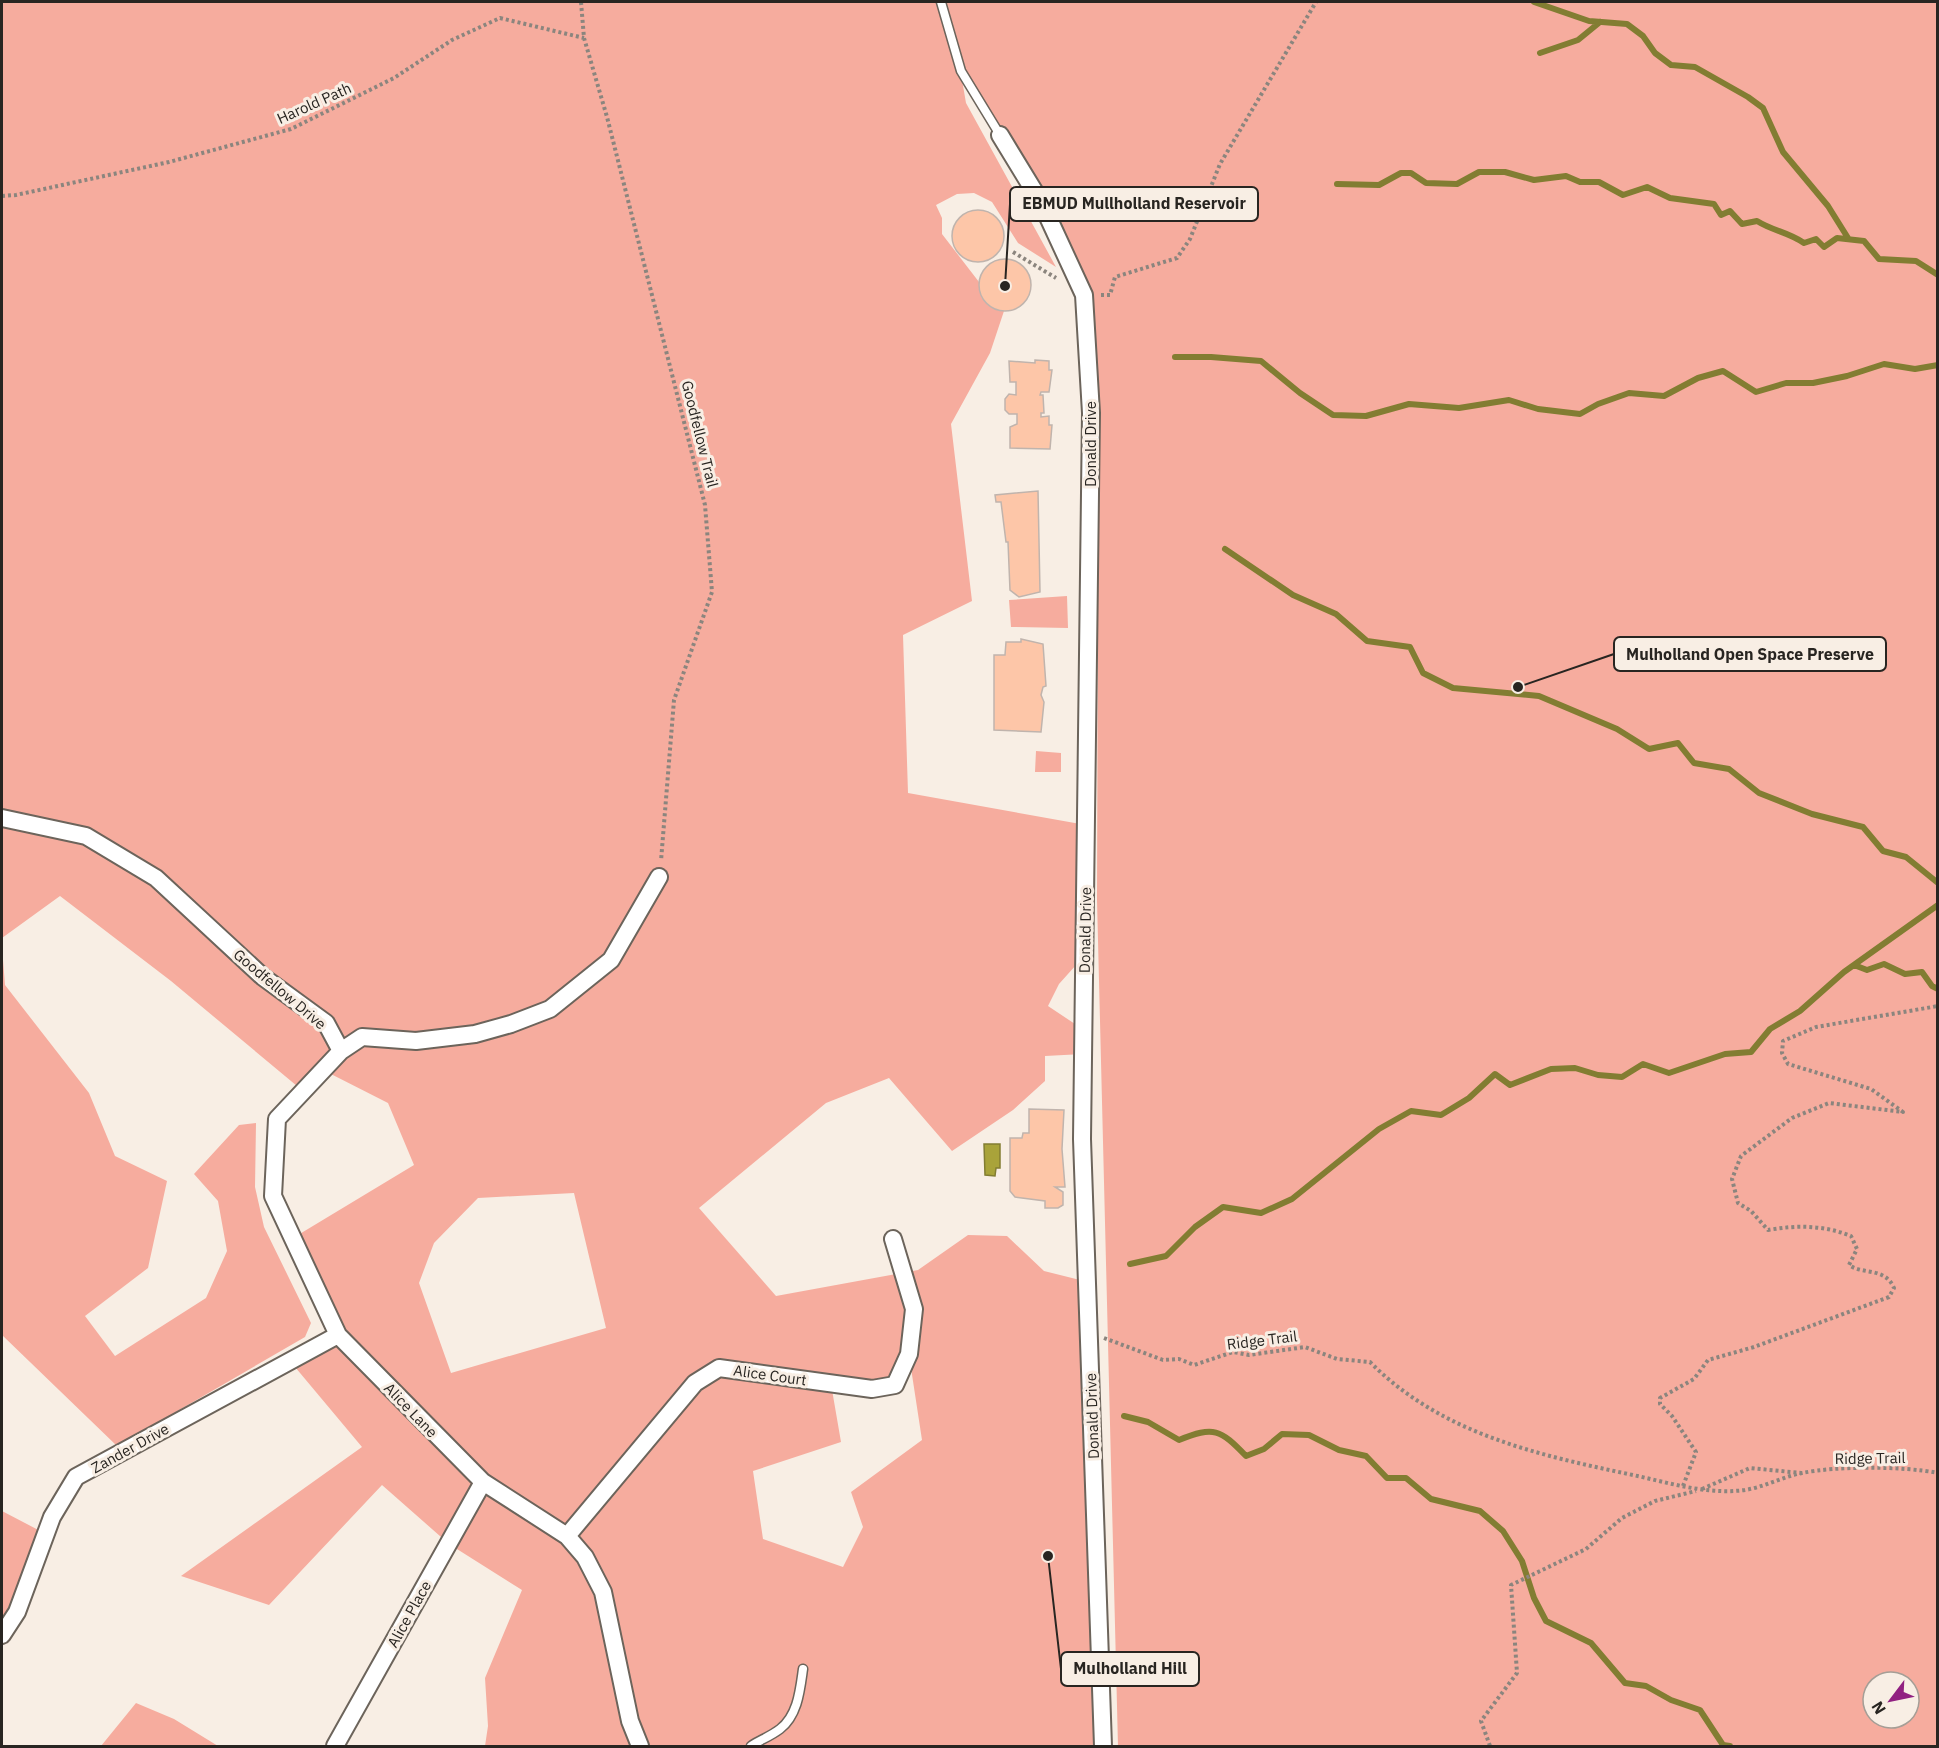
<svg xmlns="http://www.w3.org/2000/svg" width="1939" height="1748" font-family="'IBM Plex Sans',sans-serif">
<rect width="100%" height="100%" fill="#f8eee4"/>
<path fill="#f6ac9e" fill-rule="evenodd" d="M2 2H1937V1746H1118L1097 900 1098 570 1084 295 961 74 966 103 1056 267 1018 243 992 202 974 193 957 194 936 205 942 218V234L979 282 982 298 988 304 1004 311 990 353 951 424 972 601 903 635 908 793 1086 825 1085 955 1059 984 1048 1006 1084 1030 1083 1054 1045 1056V1081L1013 1110 952 1151 889 1078 826 1103 699 1208 776 1296 918 1270 968 1235 1007 1236 1044 1271 1088 1282 1103 1746H485L488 1726 485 1678 522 1590 449 1544 382 1485 269 1605 181 1576 362 1447 290 1361 338 1334 293 1238 414 1165 388 1103 323 1070 303 1091 171 981 60 896 2 938ZM574 1193 606 1328 451 1373 419 1283 434 1243 478 1198ZM909 1355 922 1440 851 1492 863 1527 843 1567 763 1539 753 1471 841 1442 831 1384 895 1385ZM1873 1682H1909V1718H1873Z
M1067 596 1068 628 1011 627 1009 600Z
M1036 751 1061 753V772H1035Z
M2 947 5 985 89 1093 115 1156 167 1181 148 1268 85 1316 115 1356 206 1298 227 1251 218 1201 194 1174 239 1125 256 1123 255 1187 264 1227 311 1323 305 1337 117 1446 2 1335Z
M2 1511 46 1534 2 1635Z
M136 1703 174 1719 218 1746H101Z"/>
<path fill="#a9a33a" stroke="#827d32" stroke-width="1.5" d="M984 1144H1000V1168H996L995 1176 985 1175Z"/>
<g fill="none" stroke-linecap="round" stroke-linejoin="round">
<path stroke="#827d32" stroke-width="6" d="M1534 2 1589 21 1627 24 1643 36 1655 53 1671 65 1695 67 1748 97 1763 108 1783 152 1828 206 1848 238
M1540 53 1578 40 1600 22
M1337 184 1379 185 1401 173H1411L1426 183 1457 184 1479 172H1505L1534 180 1566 176 1580 182H1599L1623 195 1647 187 1670 198 1714 204 1721 215 1730 211 1742 224 1757 221C1773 231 1788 232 1804 243L1816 239 1824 247 1837 238 1864 241 1879 259 1916 261 1938 275
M1175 357H1211L1261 361 1300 393 1333 415 1366 416 1409 404 1459 408 1509 400 1538 409 1580 414 1598 404 1629 393 1664 396 1698 378 1723 371 1756 392 1786 383H1813L1847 376 1884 364 1915 369 1938 365
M1225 549 1293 595 1336 614 1367 641 1410 647 1423 673 1453 688 1539 696 1617 729 1649 749 1678 743 1694 763 1729 769 1759 793 1812 814 1863 827 1883 851 1906 857 1938 883
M1854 965 1867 970 1884 964 1905 974 1922 972 1932 986 1938 989
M1130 1264 1166 1256 1195 1227 1223 1207 1261 1213 1292 1199 1379 1129 1411 1111 1441 1115 1469 1098 1495 1074 1510 1085 1551 1069 1575 1068 1598 1075 1622 1077 1643 1064 1669 1073 1725 1054 1751 1052 1770 1029 1800 1011 1844 972 1938 905
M1124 1416 1148 1422 1179 1440C1214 1426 1220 1429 1246 1456L1264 1449 1282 1434 1309 1435 1339 1450 1366 1456 1387 1478H1406L1431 1499 1480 1511 1503 1531 1522 1561 1534 1598 1546 1621 1591 1643 1625 1683 1646 1686 1671 1700 1700 1710 1723 1745 1730 1746"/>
</g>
<path fill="#fdc6a8" stroke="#c0b4ad" stroke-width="1.5" d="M952 236a26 26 0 1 1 52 0a26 26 0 1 1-52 0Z
M979 285a26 26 0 1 1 52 0a26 26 0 1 1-52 0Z
M1035 360 1049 361V370H1052L1049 392H1041L1040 395H1043L1044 413H1041V417L1049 416V425H1052L1050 449 1010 448V427L1017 424V414H1009L1005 410V399L1009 394 1016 395V382H1010L1009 361 1035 363Z
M1038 491 1040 592 1019 597 1010 590 1008 542H1006L1001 502H996L995 495Z
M1021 639 1043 644 1046 686 1043 687 1041 695 1044 702 1041 732 994 730V655H1005L1006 642H1021Z
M1029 1109 1064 1110 1062 1149 1065 1187H1055L1063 1192V1205L1058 1208H1045V1201L1015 1197 1010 1191V1138H1022L1023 1133H1029Z"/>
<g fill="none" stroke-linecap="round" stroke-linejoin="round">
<defs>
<path id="service" d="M941 2 961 71 1000 135
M751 1746C760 1740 771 1736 780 1729 798 1715 800 1690 803 1669"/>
<path id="minor" d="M1000 135 1042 204 1084 295 1091 413 1082 1139 1103 1746
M2 818 86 836 156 878 263 977 326 1023 341 1051
M567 1536 695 1383 719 1368 872 1389 895 1385 909 1354 914 1309 893 1239
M2 1635 17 1612 52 1517 76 1477 338 1335
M335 1746 483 1482
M640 1746 630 1721 603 1592 585 1557 567 1536 483 1482 338 1335 273 1196 277 1119 341 1051 362 1037 416 1041 475 1034 511 1024 550 1009 611 960 659 877"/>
</defs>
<use href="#service" stroke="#6c645b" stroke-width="11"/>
<use href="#minor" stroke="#6c645b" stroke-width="20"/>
<path stroke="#8b857e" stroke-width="4" stroke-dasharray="3 3" stroke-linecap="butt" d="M581 2 584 38 607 117 705 505 712 592 674 700 661 861
M2 196 16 195 169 162 291 129 394 78 452 40 500 18 584 38
M1013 252 1056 278
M1101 295H1110L1115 277 1177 258 1190 239 1220 164 1316 2
M1104 1338 1163 1360 1179 1359 1194 1365 1233 1352 1249 1355 1305 1347 1337 1359 1370 1362C1441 1434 1538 1455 1633 1475 1670 1483 1707 1495 1745 1490 1764 1487 1782 1477 1802 1473 1836 1466 1903 1466 1938 1473
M1683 1486 1696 1452 1672 1416 1660 1404V1398L1694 1379 1708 1360 1754 1347 1889 1297 1894 1288C1885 1267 1863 1275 1849 1265L1857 1249 1851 1236C1823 1225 1797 1225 1768 1230L1751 1211 1738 1203 1732 1179 1741 1156 1792 1118 1829 1103 1903 1112 1871 1089 1788 1064 1782 1053 1783 1041 1816 1027 1938 1006
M1702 1489 1750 1468 1801 1473
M1490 1746 1481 1721 1517 1673 1511 1585 1586 1549 1622 1518 1655 1501 1696 1491"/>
<use href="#service" stroke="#fff" stroke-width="8"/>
<use href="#minor" stroke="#fff" stroke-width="16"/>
</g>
<g text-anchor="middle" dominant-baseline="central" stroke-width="6" stroke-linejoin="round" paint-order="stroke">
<g font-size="15" fill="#282521" stroke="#f8eee4">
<text transform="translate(314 103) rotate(-24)">Harold Path</text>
<text transform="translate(700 434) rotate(76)">Goodfellow Trail</text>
<text transform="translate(1090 444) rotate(-90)">Donald Drive</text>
<text transform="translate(1085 930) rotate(-89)">Donald Drive</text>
<text transform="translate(280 989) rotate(40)">Goodfellow Drive</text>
<text transform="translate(1262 1340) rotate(-7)">Ridge Trail</text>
<text transform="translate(770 1375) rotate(8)">Alice Court</text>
<text transform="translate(411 1410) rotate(46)">Alice Lane</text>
<text transform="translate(1092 1416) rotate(-92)">Donald Drive</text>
<text transform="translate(130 1448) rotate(-29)">Zander Drive</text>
<text transform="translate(1870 1458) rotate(-1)">Ridge Trail</text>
<text transform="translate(409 1614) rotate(-61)">Alice Place</text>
</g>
</g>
<path fill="none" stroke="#282521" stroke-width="2" d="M1005 286L1010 204M1518 687L1614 654M1048 1556L1061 1669"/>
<g fill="#282521" stroke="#f8eee4" stroke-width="2">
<circle cx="1005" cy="286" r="6"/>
<circle cx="1518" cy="687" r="6"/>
<circle cx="1048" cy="1556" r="6"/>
</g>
<g fill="#f8eee4" stroke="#282521" stroke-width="2">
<rect x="1010" y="187" width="248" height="34" rx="6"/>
<rect x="1614" y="637" width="272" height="34" rx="6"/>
<rect x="1061" y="1652" width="138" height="34" rx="6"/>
</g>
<g font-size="16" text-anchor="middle" font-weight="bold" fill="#282521">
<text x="1134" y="209">EBMUD Mullholland Reservoir</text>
<text x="1750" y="660">Mulholland Open Space Preserve</text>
<text x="1130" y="1674">Mulholland Hill</text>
</g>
<rect width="1939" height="1748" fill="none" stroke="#282521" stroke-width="6"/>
<g transform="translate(1891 1700) rotate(238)"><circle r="28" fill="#f8eee4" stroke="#a59e96" stroke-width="1.5"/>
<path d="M0-4.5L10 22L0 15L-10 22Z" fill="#912081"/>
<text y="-9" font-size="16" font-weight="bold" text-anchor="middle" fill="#282521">N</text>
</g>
</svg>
